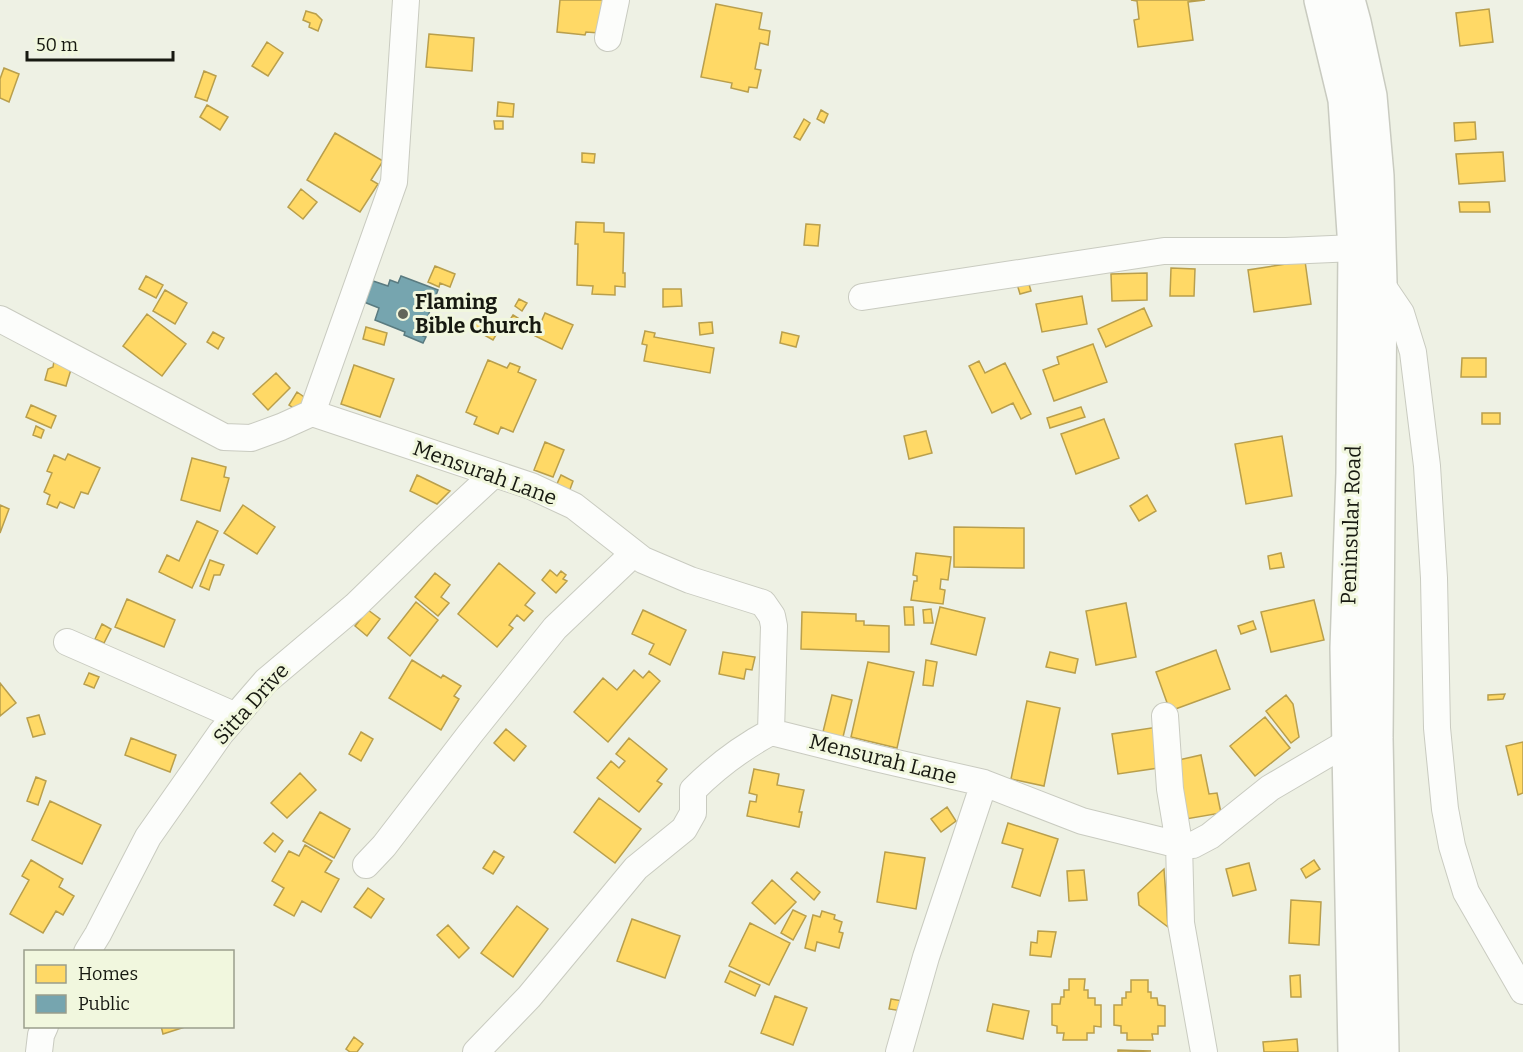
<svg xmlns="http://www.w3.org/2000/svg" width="1523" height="1052" font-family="Bitter,serif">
<rect width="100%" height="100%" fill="#eef1e4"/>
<path fill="#ffd966" stroke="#b99f4c" stroke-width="1.5" d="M560 0H605L599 33 586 32 585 35 557 32Z
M1131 0H1205L1188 2 1193 40 1138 47 1134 20 1139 19 1137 1Z
M716 4 762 13 759 29 770 31 768 45 760 43 755 69 761 70 757 88 749 87 748 92 731 88 732 83 701 77Z
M1489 9 1493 42 1460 46 1456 13Z
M306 11 316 14 322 20 318 31 309 27 310 23 303 20Z
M429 34 474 38 472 71 426 67Z
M267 42 283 53 268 76 252 66Z
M4 68 19 74 9 102 0 98V79Z
M204 71 216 76 207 101 195 97Z
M498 102 514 104 513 117 497 116Z
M207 105 228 117 220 130 200 117Z
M821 110 828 114 824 123 817 119Z
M804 119 810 123 800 140 794 137Z
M494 121H503V129H495Z
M1475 122 1476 139 1455 141 1454 123Z
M335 133 383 161 371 180 378 184 360 212 307 180Z
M1503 152 1505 181 1459 184 1456 154Z
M582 153 595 154 594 163 582 162Z
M301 189 317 202 303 219 288 207Z
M1459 202H1489L1490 212H1460Z
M576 222 604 223V232L624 233 623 273H625V287L615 286V295L592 294 593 286 577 285 578 244H575Z
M806 224 820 225 818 246 804 245Z
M1305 261 1311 304 1254 312 1248 270Z
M435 266 455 274 450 287 440 283 439 287 428 282Z
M1171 268 1195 269 1194 296H1170Z
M1147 273V300L1112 301 1111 274Z
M146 276 163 285 156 298 139 289Z
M1028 281 1031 291 1020 294 1017 284Z
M663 289H681L682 306 663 307Z
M165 290 187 303 175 324 153 311Z
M1082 296 1087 324 1042 332 1036 304Z
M519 299 527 303 522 311 515 306Z
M1144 308 1152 326 1106 347 1098 329Z
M545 313 573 325 562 349 535 336Z
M147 314 186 344 162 376 123 346Z
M513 315 518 318 514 326 508 323Z
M476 317 499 330 493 340 470 327Z
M712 322 713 333 700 335 699 323Z
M366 327 387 333 384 345 363 339Z
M645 331 655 333 654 337 714 348 710 373 644 361 647 345 642 344Z
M213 332 224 338 218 349 207 342Z
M782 332 799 336 796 347 780 343Z
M1093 344 1107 382 1054 401 1043 370 1059 364 1057 357Z
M1462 358H1486V377H1461Z
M488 360 507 368 510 363 520 367 518 372 536 380 513 432 501 427 498 434 474 424 477 417 466 412Z
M54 361 72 366 66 386 45 380 48 369 53 367Z
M979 361 985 373 1005 363 1031 414 1021 419 1013 403 992 413 969 366Z
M354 365 394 379 380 417 341 404Z
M276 373 290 388 268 410 253 394Z
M297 392 307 399 298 411 289 405Z
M31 405 56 416 51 428 26 417Z
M1081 407 1085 417 1050 428 1047 418Z
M1482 413H1500V424H1482Z
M1104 419 1119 458 1076 474 1061 434Z
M36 426 44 430 41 438 33 435Z
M926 431 932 453 909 459 904 436Z
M1282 436 1292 496 1246 504 1235 444Z
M545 442 564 450 553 477 534 470Z
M68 454 100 468 88 494 81 492 74 508 60 502 57 508 47 504 50 495 44 492 52 473 47 471 54 455 65 460Z
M192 458 226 467 224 477 229 478 220 511 181 500Z
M417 475 450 491 437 504 410 491Z
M561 475 573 481 569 492 556 486Z
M1147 495 1156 511 1139 521 1130 506Z
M0 505 9 509 0 533Z
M243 505 275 527 257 554 224 533Z
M197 521 218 531 192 588 159 572 167 555 179 561Z
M954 527 1024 528V568L954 567Z
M916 553 951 557 948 580 941 579 940 589 945 590 943 604 911 600 914 581H917V576L913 575Z
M1281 553 1284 567 1270 569 1268 556Z
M210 560 224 565 220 575H214L209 590 200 586Z
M499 563 535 593 525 605 533 611 524 621 517 615 509 625 513 628 497 647 458 614Z
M550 570 557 576 561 571 566 575 563 579 567 581 556 593 542 580Z
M435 573 450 585 441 597 449 603 438 616 415 597Z
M127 599 175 620 164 647 115 627Z
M1314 600 1324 640 1271 652 1261 612Z
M416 602 438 620 410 656 388 638Z
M1126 603 1136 657 1096 665 1086 611Z
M904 607H913L914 625H905Z
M940 607 985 618 976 655 931 644Z
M931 609 933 623H924L923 610Z
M368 610 380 619 367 636 355 626Z
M643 610 686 630 670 665 649 654 654 644 632 634Z
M802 612 856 614V621H864V625L889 626V652L801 649Z
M1253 621 1256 629 1241 634 1238 626Z
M102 624 111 629 104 643 95 639Z
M1216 650 1230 689 1170 711 1156 672Z
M723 652 755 657 752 670 746 669 744 679 719 674Z
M1050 652 1078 659 1075 673 1046 667Z
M412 660 441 678 443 675 461 686 454 696 459 699 441 730 389 698Z
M926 660 937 662 933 686 923 685Z
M868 662 914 672 897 748 851 737Z
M634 670 643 678 649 671 660 681 608 742 574 712 603 678 617 690Z
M89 673 99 677 94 688 84 684Z
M0 683 16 703 0 716Z
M1505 694 1503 699 1488 700V695Z
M832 695 852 700 842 741 822 736Z
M1286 695 1293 704 1299 737 1291 743 1266 711Z
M1027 701 1060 708 1044 786 1011 779Z
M39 715 45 734 33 737 27 718Z
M1265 717 1290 748 1255 776 1230 746Z
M1158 727 1165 767 1118 774 1112 734Z
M506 729 526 746 514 761 494 743Z
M361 732 373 739 361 761 349 754Z
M131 738 176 755 170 772 125 755Z
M629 738 667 769 657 781 662 784 639 812 597 778 611 761 619 768 625 761 616 754Z
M1523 742V793L1518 795 1506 746Z
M1201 755 1209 794 1217 793 1221 813 1186 819 1174 761Z
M754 769 779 774 777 785 804 790 799 812H802L799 827 747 816 750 801 756 802 757 795 749 793Z
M300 773 316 790 287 818 271 803Z
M36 777 46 781 38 805 27 801Z
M599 798 641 829 615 863 574 832Z
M50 801 101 825 82 864 32 840Z
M947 807 956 821 941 832 931 819Z
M320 812 350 829 334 858 303 841Z
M1008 823 1058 839 1040 896 1012 887 1023 849 1002 843Z
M273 833 283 841 275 852 264 843Z
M305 845 332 861 325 872 339 879 321 912 302 901 294 916 274 905 284 888 272 881 289 851 299 856Z
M494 851 504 857 493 874 483 868Z
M885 852 925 858 916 909 877 902Z
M31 860 63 879 59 887 74 896 63 915 56 911 43 933 10 914 29 880 22 876Z
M1314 860 1320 869 1306 878 1301 869Z
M1249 863 1256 890 1233 896 1226 869Z
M1164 869 1168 927 1139 905 1138 893Z
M1084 870 1087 900 1069 901 1067 871Z
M797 872 820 892 814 900 791 879Z
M772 880 796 902 775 924 752 903Z
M368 888 384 899 371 918 354 907Z
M1291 900 1321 902 1319 945 1289 943Z
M517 906 548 929 513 977 481 953Z
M793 910 806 916 793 940 781 933Z
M822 911 835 915 834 919 842 922 839 932 843 933 839 948 817 942 815 951 805 948 813 915 820 917Z
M632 919 680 936 665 978 617 961Z
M750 923 790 943 769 985 729 966Z
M448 925 469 948 459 958 437 935Z
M1038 931 1056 932 1051 957 1030 955 1031 942 1037 943Z
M730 971 760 985 755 996 725 982Z
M1300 975 1301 997H1291L1290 976Z
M1069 979H1085L1084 990H1088V998H1095V1005H1101V1027L1094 1026V1033H1087V1040H1063L1064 1033H1057V1026L1052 1025V1004H1060L1061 997H1064V990H1069Z
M1131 980H1148V992H1151V998H1157L1158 1005 1165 1006V1026H1158V1034H1152L1153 1040H1127V1033H1121V1026L1114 1025V1005H1122V998H1126V992H1131Z
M775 996 807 1008 793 1045 761 1033Z
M891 999 903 1001 902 1011 889 1009Z
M993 1004 1029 1011 1023 1039 987 1031Z
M161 1026H188L163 1034Z
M354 1037 363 1044 357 1052H350L346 1049Z
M1297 1039 1298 1052H1264L1263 1042Z
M1118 1050 1151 1051 1118 1052Z"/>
<path fill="#76a5af" stroke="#5a7b80" stroke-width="1.5" d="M401 276 438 290 426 321 429 322 423 336 426 337 423 343 404 335 405 332 375 320 379 308 364 302 373 281 388 286 390 280 398 283Z"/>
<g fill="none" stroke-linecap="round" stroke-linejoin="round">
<defs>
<path id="minor" d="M608 38 616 0
M1380 282 1401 313 1413 352 1427 466 1434 578 1437 728 1445 809 1452 846 1466 892 1523 991
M862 297 1164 251H1286L1355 248
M0 319 224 437 251 438 281 427 312 413 531 486 574 506 643 560 690 580 763 603 772 616 774 626 771 732
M312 413 394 182 406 0
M67 642 236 716
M1165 716 1170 789 1179 843 1181 923 1204 1052
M771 732 875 758 984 783 1082 821 1167 842 1193 845 1210 836 1270 788 1350 741
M366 865 384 846 470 734 555 628 634 553
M87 952 98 934 148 837 221 733 266 681 355 606 426 537 494 474
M39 1052 41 1035 45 1026
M476 1052 529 997 636 868 684 829 693 813V790C717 766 741 748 771 732
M899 1052 926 957 984 783"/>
<path id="major" d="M1321 0 1345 100 1355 248 1353 473 1347 648 1355 1052
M1348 0 1354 22 1370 96 1377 176 1380 282 1376 738 1382 1052"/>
</defs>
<use href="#minor" stroke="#c9cbc0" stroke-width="28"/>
<use href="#major" stroke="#c9cbc0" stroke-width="36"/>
<use href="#minor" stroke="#fcfdfb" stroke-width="26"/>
<use href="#major" stroke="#fcfdfb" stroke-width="33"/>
</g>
<circle fill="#62655b" stroke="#f1f7de" stroke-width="2" cx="403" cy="314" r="6"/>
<g text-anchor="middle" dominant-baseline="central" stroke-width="6" stroke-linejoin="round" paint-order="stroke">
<g font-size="21" font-weight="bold" fill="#171911" stroke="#f1f7de" text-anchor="start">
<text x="415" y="302">Flaming<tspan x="415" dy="24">Bible Church</tspan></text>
</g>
<g font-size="21" fill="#171911" stroke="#f1f7de">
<text transform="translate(485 473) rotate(20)">Mensurah Lane</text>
<text transform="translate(1351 525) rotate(-88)">Peninsular Road</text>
<text transform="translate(251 704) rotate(-48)">Sitta Drive</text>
<text transform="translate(883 759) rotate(14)">Mensurah Lane</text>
</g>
</g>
<rect x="24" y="950" width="210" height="78" fill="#f1f7de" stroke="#9a9e8c" stroke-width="1.5"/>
<rect x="36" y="965" width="30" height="18" fill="#ffd966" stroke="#9a9e8c" stroke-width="1.5"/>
<text x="78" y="980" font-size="18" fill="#171911">Homes</text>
<rect x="36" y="995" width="30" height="18" fill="#76a5af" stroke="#9a9e8c" stroke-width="1.5"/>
<text x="78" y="1010" font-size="18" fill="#171911">Public</text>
<path d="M27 51v9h146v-9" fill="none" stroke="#171911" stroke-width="3"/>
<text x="36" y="51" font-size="18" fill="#171911" stroke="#f1f7de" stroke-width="4.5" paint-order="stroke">50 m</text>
</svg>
